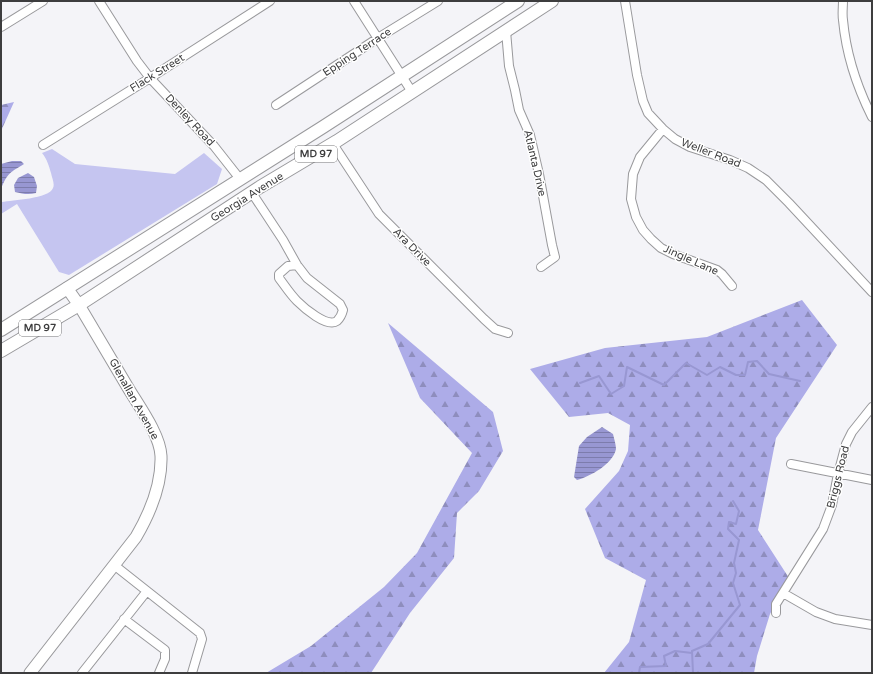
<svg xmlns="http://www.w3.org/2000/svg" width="873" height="674" font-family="'Varela Round',sans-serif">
<defs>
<pattern id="forest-firs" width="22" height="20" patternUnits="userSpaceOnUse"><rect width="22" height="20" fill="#adace8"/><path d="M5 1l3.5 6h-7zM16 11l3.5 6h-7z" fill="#8e8dbd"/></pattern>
<pattern id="water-rules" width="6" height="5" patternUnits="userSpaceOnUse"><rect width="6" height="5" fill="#9897d2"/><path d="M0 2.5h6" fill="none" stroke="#7d7cac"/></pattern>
</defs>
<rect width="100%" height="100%" fill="#f4f4f8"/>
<path fill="#c5c5f0" d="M52 149 75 164 175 174 204 153 222 169 217 184 69 275 59 272 17 204 1 214V200L2 202C12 200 49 199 53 188 55 184 52 178 51 173 49 166 47 159 42 153Z"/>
<path fill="url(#forest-firs)" d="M14 102 1 131V105Z
M802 300 837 345 776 438 758 530 789 578 770 614 757 656 754 673H604L629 642 646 580 605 558 585 509 619 471 628 451 630 425 608 413 569 417 530 369 605 348 707 337Z
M388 323 493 412 503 451 479 491 457 513 454 558 410 613 371 673H266L311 646 384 587 417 553 472 453 420 398Z"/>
<path fill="url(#water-rules)" d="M12 161H21L24 164C11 172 7 173 1 189V164Z
M28 173 34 177 37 186 36 193C29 195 23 194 15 192L14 185 18 178Z
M602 427 613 434C614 438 616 445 616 449 613 464 591 476 577 480L574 477 579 446 587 437Z"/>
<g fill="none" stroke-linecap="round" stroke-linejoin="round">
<path stroke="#9897d2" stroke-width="2" d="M580 383 599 376 611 394 624 386 627 367 664 385 686 363 707 375 720 367 736 375H745L748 362 757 361 769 374 800 381
M639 673 640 667 666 666 664 656 675 651 692 653
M693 673 692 651 708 644 740 605 733 583 736 573 734 563 739 540 728 529 729 522 736 524 739 511 733 501"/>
<defs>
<path id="street" d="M99 1 137 61 150 78 214 146 240 179
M354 1 412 92
M625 1 637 75 643 101 648 113 663 129 675 139 690 147 730 160 748 168 766 180 789 203 872 292
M843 1C843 7 842 14 843 20 846 53 857 87 872 117
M1 27 43 1
M506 31 509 66 515 90 519 110 530 135 539 174 552 245 555 257 541 267
M276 105 378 38 438 1
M663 129 640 157 633 174 631 199 636 217 643 230 651 239 661 248 673 254 717 270 722 274 732 286
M333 144 379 214 484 319 495 329 508 333
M43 145 150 78 270 1
M252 193 283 240 297 265 307 278 340 304 343 310C342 314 340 318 337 321 327 328 304 308 297 301 290 294 285 286 279 278V274L288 266 297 265
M791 464 872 480
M114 565 200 633 202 639 192 673
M783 593 816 612 835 619 872 625
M776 613V604L823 529 832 505 838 474 846 444 852 432 872 407
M124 619 165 650V659L159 673
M82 673 147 591"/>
<path id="secondary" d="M30 673 136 537C150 513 162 485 161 456 160 434 138 405 127 386 111 359 95 332 79 305L67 288"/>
<path id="primary" d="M1 330 323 127 518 1
M1 351 79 305 260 187 337 141 552 1"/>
</defs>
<use href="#street" stroke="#99999c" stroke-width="10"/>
<use href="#secondary" stroke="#99999c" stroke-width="13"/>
<use href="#primary" stroke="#99999c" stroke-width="14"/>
<use href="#street" stroke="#fff" stroke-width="8"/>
<use href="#secondary" stroke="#fff" stroke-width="11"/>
<use href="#primary" stroke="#fff" stroke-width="12"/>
</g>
<g text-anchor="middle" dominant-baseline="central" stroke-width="3" stroke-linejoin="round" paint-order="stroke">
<g fill="#fff" stroke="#777778" stroke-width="1">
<rect x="295" y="146" width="42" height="16" rx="3"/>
<rect x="19" y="320" width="42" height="16" rx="3"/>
</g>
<g font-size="10" font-weight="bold" fill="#3d3d3e">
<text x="316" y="154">MD 97</text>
<text x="40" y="328">MD 97</text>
</g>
<g font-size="11" fill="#3d3d3e" stroke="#fff">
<text transform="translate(357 52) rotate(-33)">Epping Terrace</text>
<text transform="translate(157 73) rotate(-32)">Flack Street</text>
<text transform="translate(190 120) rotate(47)">Denley Road</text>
<text transform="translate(711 153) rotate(21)">Weller Road</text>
<text transform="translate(535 163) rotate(77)">Atlanta Drive</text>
<text transform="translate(247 197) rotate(-32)">Georgia Avenue</text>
<text transform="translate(412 247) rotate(45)">Ara Drive</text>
<text transform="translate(691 260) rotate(24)">Jingle Lane</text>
<text transform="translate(134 399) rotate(61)">Glenallan Avenue</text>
<text transform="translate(838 477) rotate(-76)">Briggs Road</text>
</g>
</g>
<rect width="873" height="674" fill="none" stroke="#3d3d3e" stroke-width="4"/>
</svg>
